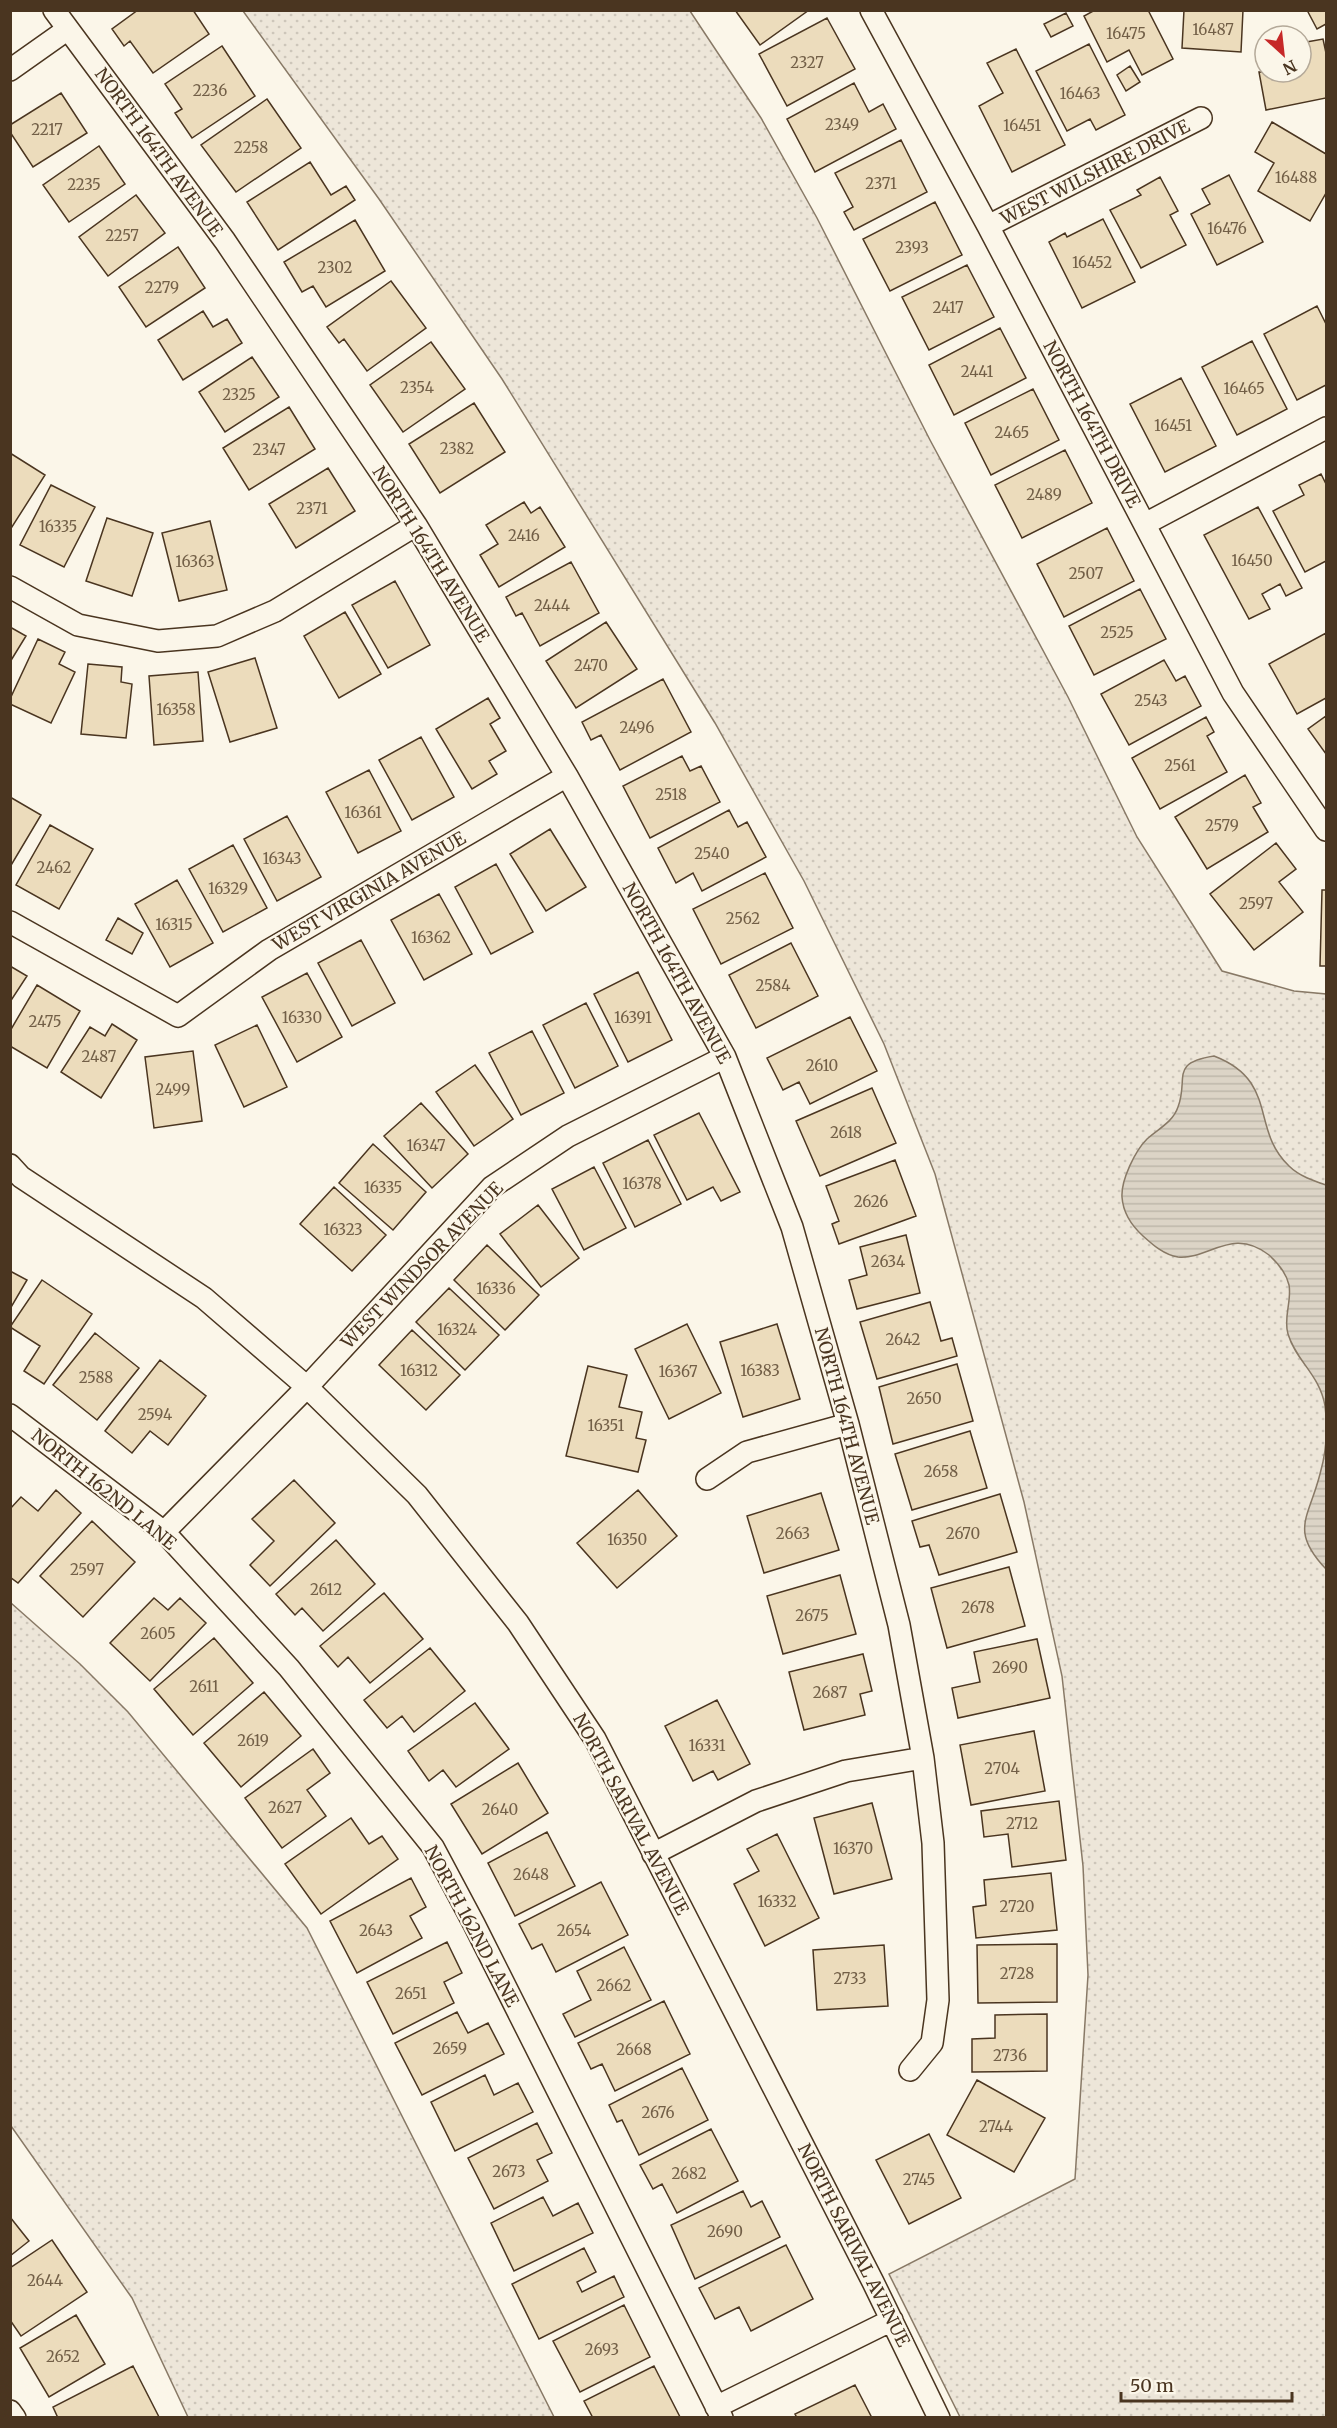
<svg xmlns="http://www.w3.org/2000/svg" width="1337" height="2428" font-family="Merriweather,serif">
<defs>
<pattern id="grass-dots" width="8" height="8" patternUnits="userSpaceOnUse" patternTransform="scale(1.5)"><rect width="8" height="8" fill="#ede6d9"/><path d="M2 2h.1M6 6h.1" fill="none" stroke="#cdc6ba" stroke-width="1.8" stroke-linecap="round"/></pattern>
<pattern id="water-rules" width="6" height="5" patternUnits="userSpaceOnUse" patternTransform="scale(1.5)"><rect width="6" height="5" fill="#dcd4c6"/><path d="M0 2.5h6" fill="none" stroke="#beb7aa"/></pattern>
</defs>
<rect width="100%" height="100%" fill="#fbf6e9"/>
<path fill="url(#grass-dots)" stroke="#887966" stroke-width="1.5" d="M243 11H690L761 118 817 218 930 440 1068 697 1137 837 1222 971 1294 991 1326 994V2417H960L889 2274 1075 2179 1088 1975 1083 1866 1062 1676 1024 1502 935 1174 884 1044 804 881 715 723 502 379 379 199Z
M11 1603 80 1664 128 1712 307 1928 554 2417H188L132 2298 11 2126Z"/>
<path fill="url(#water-rules)" stroke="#887966" stroke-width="1.5" d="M1214 1056C1279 1081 1250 1129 1289 1166 1299 1176 1314 1181 1326 1185V1569C1289 1530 1309 1518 1320 1474 1326 1453 1328 1428 1325 1406 1320 1375 1296 1361 1288 1334 1283 1318 1292 1301 1289 1285 1286 1272 1278 1263 1269 1255 1232 1226 1209 1260 1178 1257 1164 1255 1153 1245 1143 1236 1132 1226 1123 1212 1122 1197 1121 1180 1135 1151 1147 1139 1158 1129 1173 1122 1178 1107 1189 1078 1169 1063 1214 1056Z"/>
<path fill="#ecdcbc" stroke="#4a3520" stroke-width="1.5" d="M138 10H193L209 34 153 73 130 41 124 46 112 29Z
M735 10H809L760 45Z
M1095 10H1148L1173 59 1142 75 1129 50 1107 62 1084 16Z
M1184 10H1243L1241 52 1182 48Z
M1307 10H1326V24L1317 29Z
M1066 13 1073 26 1051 37 1044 24Z
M827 18 855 69 787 106 759 54Z
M1323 39 1326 53V98L1266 110 1259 72H1301V43Z
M1089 44 1125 115 1096 130 1090 119 1067 131 1036 71Z
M222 46 255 96 192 138 175 113 182 109 165 84Z
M1016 49 1065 145 1012 172 979 106 1003 93 987 63Z
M1130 66 1140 82 1126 91 1117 75Z
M854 83 869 112 883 104 896 129 815 172 787 119Z
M61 93 87 133 33 167 10 132V125Z
M267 99 301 148 236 192 201 145Z
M1272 122 1326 154V193L1310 221 1258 191 1274 163 1255 152Z
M901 140 927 192 854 230 844 212 853 207 835 173Z
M99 146 125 184 69 222 43 185Z
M310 162 331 195 346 186 355 200 278 250 247 202Z
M1229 175 1263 242 1217 265 1191 214 1210 204 1202 189Z
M1160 177 1178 211 1170 215 1186 245 1141 268 1110 210 1141 195 1137 190Z
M136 195 165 233 108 276 79 237Z
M935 202 962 255 890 291 863 239Z
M1103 219 1135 282 1082 308 1049 242 1065 233 1067 237Z
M355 220 385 271 326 307 313 286 302 292 284 262Z
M178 247 205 288 146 327 119 287Z
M967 265 994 317 929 350 902 297Z
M391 281 426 328 367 371 344 339 339 343 327 327Z
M1317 306 1326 324V385L1297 400 1264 334Z
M203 311 213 327 227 319 242 343 183 380 158 340Z
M1000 328 1026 378 954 415 929 365Z
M1252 341 1287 409 1237 435 1202 367Z
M431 342 465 389 403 432 370 385Z
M252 357 279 397 225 432 199 392Z
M1181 378 1216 446 1165 472 1130 404Z
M1033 389 1059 440 991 475 965 423Z
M474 403 505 452 440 493 409 444Z
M289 407 315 449 249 490 223 448Z
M1065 450 1092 503 1022 538 995 485Z
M10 453 45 475 10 530Z
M328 468 355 511 296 548 269 504Z
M1321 474 1326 484V561L1305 572 1273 511 1304 495 1299 485Z
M51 485 95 507 64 567 20 545Z
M524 502 531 513 540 507 565 547 499 587 480 555 498 544 486 525Z
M1258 507 1302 588 1286 596 1280 584 1262 594 1270 609 1249 619 1204 535Z
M107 518 153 533 132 596 86 581Z
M210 521 227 590 179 601 162 533Z
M1107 528 1134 581 1064 617 1037 564Z
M571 562 599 613 540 646 522 613 516 616 506 597Z
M395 581 430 645 388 668 352 605Z
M1140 589 1166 639 1094 675 1069 626Z
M345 612 381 674 339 698 304 636Z
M606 622 637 669 576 708 546 661Z
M10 627 26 636 10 662Z
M1326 633V698L1297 714 1269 664Z
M38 639 65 652 59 664 75 672 51 723 10 704V699Z
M255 658 277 728 230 742 208 672Z
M1164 660 1176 681 1185 676 1201 706 1129 745 1101 694Z
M88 664 122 667 121 682 132 684 126 738 81 734Z
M198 672 203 741 154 745 149 676Z
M663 679 691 732 620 770 601 735 591 740 582 722Z
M488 698 500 718 490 724 506 751 489 761 497 774 472 789 436 729Z
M1326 716V754L1308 729Z
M1206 717 1214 732 1207 736 1227 772 1160 809 1132 758Z
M421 737 454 797 412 820 379 760Z
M682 756 690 771 701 766 720 802 650 838 623 786Z
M369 770 401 831 358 853 326 792Z
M1245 775 1261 803 1253 807 1268 832 1207 869 1175 817Z
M10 797 41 815 10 867Z
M729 810 738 827 747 822 766 857 702 891 693 873 676 883 658 848Z
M287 816 321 877 277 901 244 839Z
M50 825 93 849 59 909 16 885Z
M550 829 586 887 546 911 510 854Z
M1276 843 1296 869 1279 882 1303 912 1254 950 1210 894Z
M233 845 267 908 223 932 189 869Z
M496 864 533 932 491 954 455 887Z
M765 873 793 928 721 964 693 909Z
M177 880 213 943 170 967 135 904Z
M1322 890H1326V966H1320Z
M439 894 472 954 424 980 391 920Z
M118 918 143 933 132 954 106 940Z
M361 940 395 1003 352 1026 318 963Z
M791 943 818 996 756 1028 729 975Z
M10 966 27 976 10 1002Z
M638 972 672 1040 628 1062 594 994Z
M307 973 342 1037 297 1062 262 997Z
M37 985 80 1011 47 1068 10 1046V1031Z
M586 1003 618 1066 575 1088 543 1025Z
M850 1017 877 1071 810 1104 799 1082 783 1090 767 1058Z
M112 1024 137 1040 101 1098 61 1072 90 1027 105 1036Z
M257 1025 287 1087 244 1107 215 1045Z
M532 1031 564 1093 521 1115 489 1053Z
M193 1051 202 1121 154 1128 145 1057Z
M475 1065 513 1119 474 1146 436 1092Z
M872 1088 896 1143 820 1176 796 1121Z
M421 1103 468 1154 432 1188 384 1136Z
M699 1113 740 1192 721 1201 713 1187 687 1200 654 1135Z
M648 1140 681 1204 635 1227 603 1163Z
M373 1144 426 1192 393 1230 339 1183Z
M895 1160 916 1216 839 1244 832 1224 839 1221 826 1186Z
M594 1167 626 1228 584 1250 552 1189Z
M334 1187 386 1235 352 1271 300 1224Z
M538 1205 579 1258 541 1287 500 1234Z
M906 1235 920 1293 857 1309 849 1280 867 1275 860 1247Z
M487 1245 539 1295 505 1330 454 1280Z
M10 1271 27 1280 10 1309Z
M42 1280 92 1314 44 1384 24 1371 40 1346 10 1327Z
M449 1288 499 1335 465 1370 416 1322Z
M930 1302 941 1341 952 1338 957 1356 877 1379 860 1322Z
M687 1324 721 1393 669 1419 635 1349Z
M777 1324 800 1399 743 1417 720 1342Z
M412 1330 460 1375 426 1410 379 1365Z
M95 1333 139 1368 97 1420 53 1385Z
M160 1360 206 1396 168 1445 150 1431 132 1453 105 1431Z
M957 1364 973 1421 893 1444 879 1387Z
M588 1366 627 1375 619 1407 642 1412 636 1438 646 1440 638 1472 566 1456Z
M970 1431 987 1488 912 1510 895 1454Z
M294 1480 335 1523 270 1586 250 1565 274 1541 252 1519Z
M56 1490 81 1513 18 1583 10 1577V1509L21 1497 38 1511Z
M638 1490 677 1536 617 1588 577 1543Z
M821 1493 839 1550 764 1573 747 1516Z
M1000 1494 1017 1552 939 1575 929 1545 920 1547 912 1521Z
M92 1521 135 1562 83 1617 40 1576Z
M336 1540 375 1584 323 1631 302 1608 295 1615 276 1594Z
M1009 1567 1025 1626 947 1648 931 1588Z
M840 1575 856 1634 783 1654 767 1596Z
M384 1593 423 1639 370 1683 348 1657 338 1667 320 1646Z
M154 1598 168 1610 180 1598 206 1623 150 1681 110 1643Z
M214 1638 253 1683 193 1735 154 1689Z
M1037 1639 1050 1698 958 1718 952 1688 980 1682 974 1652Z
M430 1648 465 1691 414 1732 402 1716 387 1728 364 1700Z
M863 1654 872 1691 860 1694 865 1715 804 1730 789 1672Z
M264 1692 301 1736 241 1787 204 1743Z
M717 1700 750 1764 718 1780 713 1771 693 1781 665 1726Z
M475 1703 509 1749 456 1787 443 1770 429 1781 408 1751Z
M1034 1731 1045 1791 971 1805 960 1745Z
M313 1749 330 1773 307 1790 326 1816 282 1848 245 1798Z
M518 1763 548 1813 482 1854 451 1804Z
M1059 1801 1066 1860 1012 1867 1008 1834 984 1837 981 1811Z
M872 1803 892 1879 834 1894 814 1818Z
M351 1818 369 1844 382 1836 398 1859 321 1914 285 1864Z
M547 1832 575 1886 515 1916 488 1863Z
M777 1834 819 1918 765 1946 734 1884 759 1871 747 1849Z
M1051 1873 1057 1930 976 1938 973 1907 986 1905 984 1880Z
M411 1878 426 1907 410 1916 422 1938 357 1973 330 1921Z
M601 1882 628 1935 556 1972 542 1944 532 1949 519 1924Z
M447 1942 462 1973 444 1982 454 2003 393 2034 367 1982Z
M1057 1944V2002L978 2003 977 1945Z
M884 1945 888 2006 817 2010 813 1950Z
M624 1947 651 2000 575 2037 563 2014 591 2000 577 1971Z
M664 2001 690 2054 615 2091 602 2064 591 2069 578 2043Z
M457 2012 468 2033 488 2023 504 2054 422 2095 395 2043Z
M1047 2014V2071L972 2072V2039L995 2038V2015Z
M682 2068 708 2120 639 2155 622 2120 617 2122 609 2105Z
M485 2075 494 2095 518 2083 533 2112 455 2151 431 2102Z
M977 2080 1045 2118 1014 2172 947 2135Z
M537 2123 552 2153 537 2160 548 2181 494 2209 468 2158Z
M711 2129 738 2181 677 2213 662 2184 653 2189 640 2165Z
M929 2134 961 2198 909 2224 876 2160Z
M743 2191 751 2207 762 2201 780 2237 695 2279 671 2225Z
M543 2197 553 2216 578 2203 593 2233 514 2271 491 2223Z
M10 2217 29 2241 10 2256Z
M52 2240 87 2292 21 2336 10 2320V2268Z
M786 2245 813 2299 751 2331 739 2307 715 2319 699 2288Z
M584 2248 596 2272 577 2282 582 2292 614 2276 624 2297 539 2339 512 2284Z
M624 2305 650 2357 580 2392 553 2341Z
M76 2315 105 2364 49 2397 20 2348Z
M133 2366 159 2417 58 2418 53 2407Z
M654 2366 680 2417 593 2418 584 2401Z
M855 2385 872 2418H797L795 2414Z"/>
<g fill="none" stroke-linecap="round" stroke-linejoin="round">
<defs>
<path id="street" d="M54 10 225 241 416 525 567 776 725 1057 792 1227 848 1424 899 1625 923 1758 933 1843 938 2000 932 2043 910 2070
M871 10 988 226 1233 693 1326 830
M10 70 68 29
M988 226 1201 118
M1145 524 1326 428
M10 587 78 625 158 641 217 636 275 611 416 525
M10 922 178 1016 269 950 567 776
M10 1165 21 1177 204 1298 307 1387 417 1495 518 1623 595 1739 873 2282 939 2418
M10 1415 164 1532 289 1668 433 1847 474 1924 722 2418
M707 1479 747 1452 848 1424
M164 1532 307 1387 492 1187 568 1136 725 1057
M653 1854 756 1801 846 1771 923 1758
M716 2407 892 2320
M10 2411 15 2418"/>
</defs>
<use href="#street" stroke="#4a3520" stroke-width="24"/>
<use href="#street" stroke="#fbf6e9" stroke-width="21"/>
</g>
<g text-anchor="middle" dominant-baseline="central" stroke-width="4.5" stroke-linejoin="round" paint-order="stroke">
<g font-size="15" fill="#725f47">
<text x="1213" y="29">16487</text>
<text x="1126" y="33">16475</text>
<text x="807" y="62">2327</text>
<text x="210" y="90">2236</text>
<text x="1080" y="93">16463</text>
<text x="842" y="124">2349</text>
<text x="1022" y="125">16451</text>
<text x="47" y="129">2217</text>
<text x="251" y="147">2258</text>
<text x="1296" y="177">16488</text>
<text x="881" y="183">2371</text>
<text x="84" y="184">2235</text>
<text x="1227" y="228">16476</text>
<text x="122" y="235">2257</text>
<text x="912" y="247">2393</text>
<text x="1092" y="262">16452</text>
<text x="335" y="267">2302</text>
<text x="162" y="287">2279</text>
<text x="948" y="307">2417</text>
<text x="977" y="371">2441</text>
<text x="417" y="387">2354</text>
<text x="1244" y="388">16465</text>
<text x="239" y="394">2325</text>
<text x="1173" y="425">16451</text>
<text x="1012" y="432">2465</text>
<text x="457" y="448">2382</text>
<text x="269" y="449">2347</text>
<text x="1044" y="494">2489</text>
<text x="312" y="508">2371</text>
<text x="58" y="526">16335</text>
<text x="524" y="535">2416</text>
<text x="1252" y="560">16450</text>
<text x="195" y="561">16363</text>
<text x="1086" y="573">2507</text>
<text x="552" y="605">2444</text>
<text x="1117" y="632">2525</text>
<text x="591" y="665">2470</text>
<text x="1151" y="700">2543</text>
<text x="176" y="709">16358</text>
<text x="637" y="727">2496</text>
<text x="1180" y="765">2561</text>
<text x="671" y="794">2518</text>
<text x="363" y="812">16361</text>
<text x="1222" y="825">2579</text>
<text x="712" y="853">2540</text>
<text x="282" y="858">16343</text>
<text x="54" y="867">2462</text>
<text x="228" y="888">16329</text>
<text x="1256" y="903">2597</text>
<text x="743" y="918">2562</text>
<text x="174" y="924">16315</text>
<text x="431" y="937">16362</text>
<text x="773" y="985">2584</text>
<text x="302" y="1017">16330</text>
<text x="633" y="1017">16391</text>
<text x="45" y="1021">2475</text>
<text x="99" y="1056">2487</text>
<text x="822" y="1065">2610</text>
<text x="173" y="1089">2499</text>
<text x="846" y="1132">2618</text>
<text x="426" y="1145">16347</text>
<text x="642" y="1183">16378</text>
<text x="383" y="1187">16335</text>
<text x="871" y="1201">2626</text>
<text x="343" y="1229">16323</text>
<text x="888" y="1261">2634</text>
<text x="496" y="1288">16336</text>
<text x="457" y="1329">16324</text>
<text x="903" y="1339">2642</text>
<text x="419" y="1370">16312</text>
<text x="760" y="1370">16383</text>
<text x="678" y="1371">16367</text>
<text x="96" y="1377">2588</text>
<text x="924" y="1398">2650</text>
<text x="155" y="1414">2594</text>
<text x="606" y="1425">16351</text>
<text x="941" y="1471">2658</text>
<text x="793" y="1533">2663</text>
<text x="963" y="1533">2670</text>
<text x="627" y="1539">16350</text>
<text x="87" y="1569">2597</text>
<text x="326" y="1589">2612</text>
<text x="978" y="1607">2678</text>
<text x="812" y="1615">2675</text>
<text x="158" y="1633">2605</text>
<text x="1010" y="1667">2690</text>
<text x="204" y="1686">2611</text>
<text x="830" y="1692">2687</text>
<text x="253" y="1740">2619</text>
<text x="707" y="1745">16331</text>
<text x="1002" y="1768">2704</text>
<text x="285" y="1807">2627</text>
<text x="500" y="1809">2640</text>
<text x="1022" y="1823">2712</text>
<text x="853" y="1848">16370</text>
<text x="531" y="1874">2648</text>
<text x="777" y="1901">16332</text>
<text x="1017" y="1906">2720</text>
<text x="376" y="1930">2643</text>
<text x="574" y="1930">2654</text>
<text x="1017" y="1973">2728</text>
<text x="850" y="1978">2733</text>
<text x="614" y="1985">2662</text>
<text x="411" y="1993">2651</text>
<text x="450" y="2048">2659</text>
<text x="634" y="2049">2668</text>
<text x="1010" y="2055">2736</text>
<text x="658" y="2112">2676</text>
<text x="996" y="2126">2744</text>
<text x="509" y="2171">2673</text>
<text x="689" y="2173">2682</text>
<text x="919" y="2179">2745</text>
<text x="725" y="2231">2690</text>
<text x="45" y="2280">2644</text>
<text x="602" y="2349">2693</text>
<text x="63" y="2356">2652</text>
</g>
<g font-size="18" fill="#4a3520" stroke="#fbf6e9">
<text transform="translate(159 152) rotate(54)">NORTH 164TH AVENUE</text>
<text transform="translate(1095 172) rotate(-27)">WEST WILSHIRE DRIVE</text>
<text transform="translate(1092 424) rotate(62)">NORTH 164TH DRIVE</text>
<text transform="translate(431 554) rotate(58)">NORTH 164TH AVENUE</text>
<text transform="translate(369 891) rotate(-30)">WEST VIRGINIA AVENUE</text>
<text transform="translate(677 973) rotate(61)">NORTH 164TH AVENUE</text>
<text transform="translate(422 1265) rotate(-46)">WEST WINDSOR AVENUE</text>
<text transform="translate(847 1426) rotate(75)">NORTH 164TH AVENUE</text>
<text transform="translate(104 1489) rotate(39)">NORTH 162ND LANE</text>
<text transform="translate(631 1814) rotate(62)">NORTH SARIVAL AVENUE</text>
<text transform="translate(472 1926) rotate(62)">NORTH 162ND LANE</text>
<text transform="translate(854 2245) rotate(63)">NORTH SARIVAL AVENUE</text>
</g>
</g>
<rect width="1337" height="2428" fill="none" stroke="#4a3520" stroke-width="24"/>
<g transform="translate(1283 54) rotate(153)"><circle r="28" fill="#fbf6e9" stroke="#b4a999" stroke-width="1.5"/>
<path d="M0-4.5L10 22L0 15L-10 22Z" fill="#c62828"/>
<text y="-9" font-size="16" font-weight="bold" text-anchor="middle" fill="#4a3520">N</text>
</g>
<path d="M1121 2392v9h171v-9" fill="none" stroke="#4a3520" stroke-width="3"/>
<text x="1130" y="2392" font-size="18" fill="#4a3520" stroke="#fbf6e9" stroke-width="4.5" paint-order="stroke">50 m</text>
</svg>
